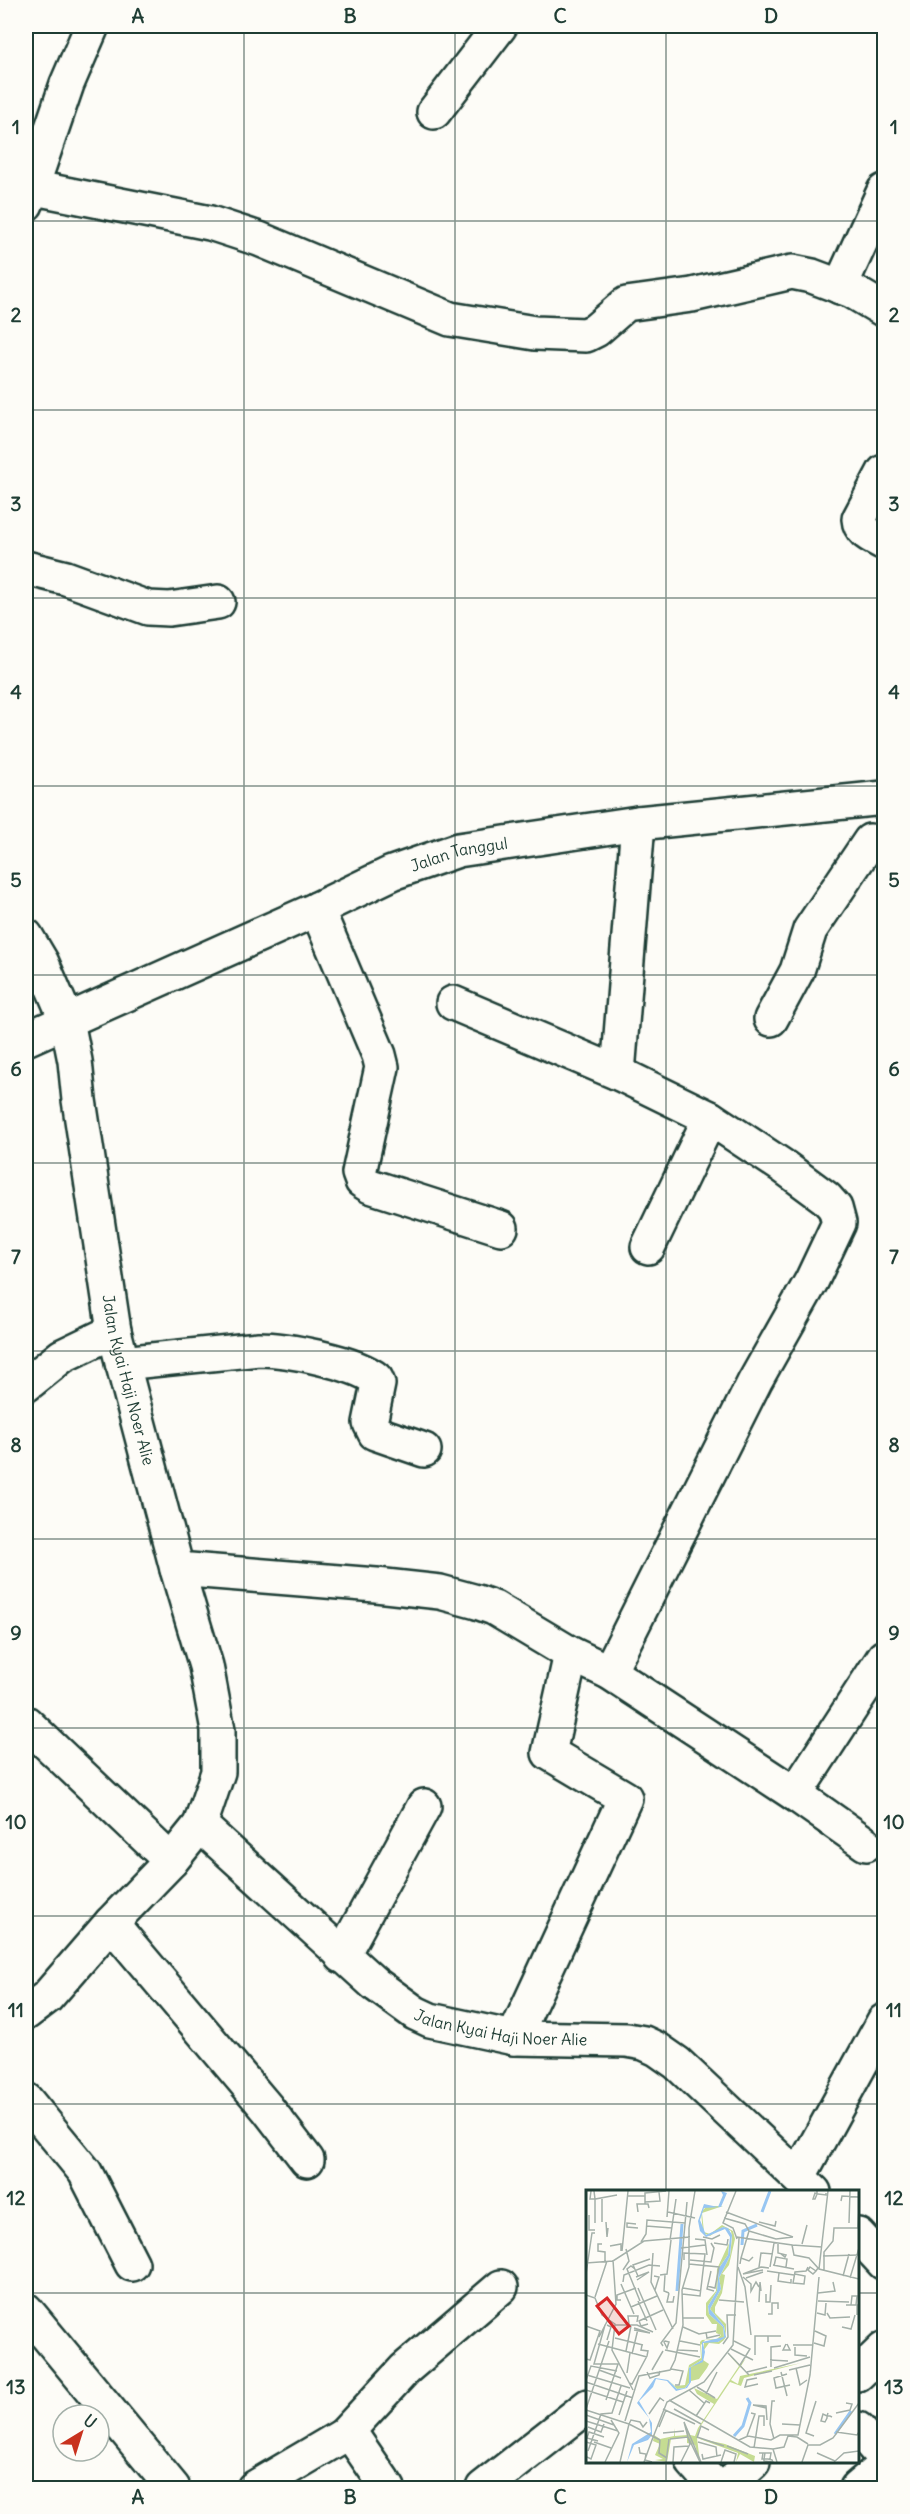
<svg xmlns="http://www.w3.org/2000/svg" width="910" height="2514" font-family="Delius,sans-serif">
<rect width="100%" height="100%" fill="#fdfcf7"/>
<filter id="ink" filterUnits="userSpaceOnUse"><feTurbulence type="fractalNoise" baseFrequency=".0167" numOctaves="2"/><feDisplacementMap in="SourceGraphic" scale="12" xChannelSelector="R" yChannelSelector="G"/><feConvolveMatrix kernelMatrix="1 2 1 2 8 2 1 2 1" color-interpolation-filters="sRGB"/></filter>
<g filter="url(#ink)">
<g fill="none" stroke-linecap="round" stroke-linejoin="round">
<defs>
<g id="minor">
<path d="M434 112 500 26"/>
<path d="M30 187 210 223 259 239 450 319 535 333 586 335 596 330 626 304 692 295 792 272 812 276 852 291 884 310"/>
<path d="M840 287 884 191"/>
<path d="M884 472 859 519C860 533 874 537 884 543"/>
<path d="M26 568 66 578 148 608 169 609 218 602"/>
<path d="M317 909 379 1055 382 1067 359 1173 362 1181 370 1186 501 1228"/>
<path d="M453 1003 618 1073"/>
<path d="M771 1019 797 971 810 930 870 841"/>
<path id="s1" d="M26 1039 317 909 392 873 458 850 638 823 884 798"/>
<path d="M648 1247 710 1118"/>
<path d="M122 1363 259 1349C286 1349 355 1362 376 1379L378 1384 370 1423 375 1433 424 1450"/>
<path d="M26 1385 62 1356 114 1331"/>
<path d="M177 1569 376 1585 440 1592 477 1602 494 1608 571 1654 609 1672 795 1794 884 1657"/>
<path d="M609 1672 755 1381 812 1280 839 1223 835 1208 826 1198 784 1167 710 1118 618 1073 638 823"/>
<path d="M26 1723 171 1861"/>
<path d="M795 1794 866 1844"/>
<path id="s2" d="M200 1825 375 1984 415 2013 430 2020 514 2038 627 2040 644 2043 657 2049 677 2063 814 2192"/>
<path d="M111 1923 267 2108 307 2160"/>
<path d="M342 1956 424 1806"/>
<path d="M514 2038 625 1798 549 1753 571 1654"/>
<path d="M26 2100 85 2172 132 2264"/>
<path d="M799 2176 884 2021"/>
<path d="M858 2235 884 2263"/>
<path d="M26 2310 173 2488"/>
<path d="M858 2374 884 2349"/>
<path d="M858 2429 884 2458"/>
<path d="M344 2435 405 2369 501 2287"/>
<path d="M693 2462 716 2488"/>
<path d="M254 2488 344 2435 355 2440 388 2488"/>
<path d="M483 2488 588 2406"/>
<path d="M724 2488 753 2462"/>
<path d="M857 2488 884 2465"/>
</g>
<g id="tertiary">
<path d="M26 204 67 84 92 26"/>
<path id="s3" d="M26 936 42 963 67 1021 75 1061 79 1100 114 1331 177 1569 206 1666 218 1730V1772L200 1825 171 1861 111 1923 47 1997 26 2013"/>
</g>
</defs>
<use href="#minor" stroke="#1f3d34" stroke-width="38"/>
<use href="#tertiary" stroke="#1f3d34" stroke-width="38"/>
<use href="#minor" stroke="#fdfcf7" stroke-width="33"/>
<use href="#tertiary" stroke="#fdfcf7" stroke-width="33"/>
</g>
</g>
<path fill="none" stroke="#1f3d34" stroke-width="1.5" stroke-opacity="0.55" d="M244 26V2488M455 26V2488M666 26V2192M26 221H884M26 410H884M26 598H884M26 786H884M26 975H884M26 1163H884M26 1351H884M26 1539H884M26 1728H884M26 1916H884M26 2104H884M26 2293H588M858 2293H884M666 2462V2488"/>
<g text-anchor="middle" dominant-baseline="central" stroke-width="5" stroke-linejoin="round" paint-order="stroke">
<g font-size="16" fill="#1f3d34" stroke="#fdfcf7">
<text stroke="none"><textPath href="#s1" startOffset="472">Jalan Tanggul</textPath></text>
<text stroke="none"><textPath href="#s3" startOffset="459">Jalan Kyai Haji Noer Alie</textPath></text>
<text stroke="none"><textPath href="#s2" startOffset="374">Jalan Kyai Haji Noer Alie</textPath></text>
</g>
</g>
<g transform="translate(586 2190)">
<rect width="273" height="273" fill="#fdfcf7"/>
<path d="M121 16H137L116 23 118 42 124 44 136 35 147 41 149 49 143 75 136 84 139 85 136 103 129 117V123L140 134V147L138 150 133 154 123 153 118 160V152H132L140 146 138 136 124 119 135 99 133 88 144 66 146 48 145 41 137 37 124 46 117 43 115 22ZM143 53 142 65 133 78 131 101 122 116 123 124 137 137 138 147 133 150H119L115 155 116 170 103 178V193L99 198 91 199 82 190 89 196 99 195 103 175 115 168 114 152 116 150 131 149 135 145 130 143 131 134H126L120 125V113L130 101 131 79ZM142 164 154 175 160 168 155 176 158 179 154 177 145 190 152 194 154 186 215 173 158 188 155 196 144 192 114 237 111 248 139 254 169 266 168 272 154 264 150 272 152 263 111 248 114 272 109 255 101 253V247L85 249 81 272 69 270 77 269 69 265 74 254 67 251 68 245 74 249 88 246V238L89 246 101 245 98 232 104 245 109 246 112 238 128 214 111 204 108 198 131 209 153 176ZM117 170 123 174 121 178 113 189 105 191V177Z" fill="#c5dc92"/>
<path d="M135 1 141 3 135 17 118 18 114 30 120 45 137 37 142 38 146 45 144 66 133 88 135 99 124 119 138 136 140 147 132 152 117 153 119 162 117 172 105 177V192L101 198 90 201 81 191 70 189 67 197 53 211 66 233V245L62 250 48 255 41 272 46 254 65 242 63 228 51 213 69 188 82 190 91 199 99 198 103 193V178L116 170V152L138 147 137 137 123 124 122 116 131 101 133 78 142 65 144 47 139 39 120 47 114 41 112 31 118 14 132 17 137 5Z" fill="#97c6f2"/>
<path fill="none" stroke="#97c6f2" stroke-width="3" d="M176 22 184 1M156 55 157 41 171 35M91 101 96 34M249 244 265 221M148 246 157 236 164 213 161 208"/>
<path fill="none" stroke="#a4b0a9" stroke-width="1.5" d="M5 1 4 9H9V33M8 1 9 9 31 5M150 1 137 33 147 38 151 49M231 1V4L229 9H227L229 3 231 4H232L240 5V3M41 6H59M255 11 256 6 273 7M59 12 74 11 73 2M59 14V3L80 1M52 22 51 14H62L63 18M82 22 109 28M140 22 207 47M3 25V40H9M81 27 83 1M138 28 159 34 163 41 155 68M16 32V9M20 32 21 47 22 38M173 32 189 36 190 31M263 33 264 1M50 34 41 33V37L52 38M60 36 86 38M272 38 273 18M163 41 190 49 207 47M117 47 126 49 134 45M151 47 206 55 208 65 223 68 233 79 273 89M109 49 119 50 121 65M84 50 90 9M55 52 60 44 61 30 99 33M128 53 141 55 142 49M16 54H12V61L19 62V71M192 54V63L200 65 199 67 195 64M216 54 221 35M206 55 236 57M24 56 35 54V61M95 58 119 55M36 61 42 1M67 63 65 92 87 139M237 66 273 65M104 70 125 72 128 58 125 53M0 73 27 71 58 51 104 47M103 74 133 77 129 98 121 96M154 74 155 68 163 71 167 67M187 75 208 79M188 76 190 67 201 69 200 77M152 77 159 97 165 145M173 77 175 63 187 64M184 77 188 53M49 79 45 76 41 79 54 111M233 79 242 1M37 80 43 71 40 59M177 80 157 84 175 77 183 78M125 81 121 99 128 101M181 81 208 85M230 81 224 77 222 80 227 84 230 81 232 78M238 81V62L247 51 248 38H273M193 83 192 91 205 93V89M0 84 6 43H9M209 84 219 86 218 94 207 93 209 82 220 81 222 77M74 85 81 84 85 50M79 85 78 101 83 103M52 86 47 75 64 69M68 86 73 87 69 100M257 86 263 64M50 87 63 82 51 90M157 87 165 94V101L170 92 173 97M160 88 177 82M264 88 273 58M37 92 38 85 63 75 74 76M35 94 48 124M52 98 70 140M97 98 115 101M83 103 81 112H87L88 106M232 103 249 101 247 92M96 104 114 106 119 64 98 63V70M180 104V112H184L185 95M0 105 9 108 16 125 29 134 26 160 47 200M9 107 21 71M35 110H31V105L50 98M133 110 158 112M52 111 61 131M232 111 263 112M173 112 174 92 175 101M260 115H271V125M265 115 266 106H271L270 115M45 117 71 106M231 123 239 125 240 113M241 123 244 128 264 127M182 124H186V113H192V119M97 128H118M43 134 42 126H52L51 132M62 134 55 136 53 131 77 120M19 135 8 174H32L20 210M21 135 25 137 21 150M29 135H51L67 142M0 136 14 141 4 170 0 169M97 137 113 144 130 141M256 137 265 139 269 125M48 140 64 143 48 138M120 142 121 148 134 145M13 147 30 114 27 70M29 148 57 155M79 151 83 152 81 158 78 152ZM94 151 114 155M148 151 164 159 154 175M182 152V146H195M228 153 238 156 240 146 229 141M12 154 61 167M137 154 142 147 141 125H150M200 154 197 160H204L201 154M207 155H226M77 156 75 153 90 133 101 12M209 157V165L221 166M145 159 167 170M79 160 114 167M92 160 112 161M40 161 45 136M142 163 163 185M46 164 52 139M169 165V146H182M184 170 202 171M185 177V157L195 156M188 178 224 167M210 178 214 195 221 190M85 179 97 181 93 195H89M13 180 35 188M66 180 77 161M203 180 224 175M61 182 64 188 73 185 74 181M161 182 181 177M195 182 201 206M41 183 44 163M201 184 188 188 190 198 204 195M1 185 44 198M168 185 186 181M171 188 161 190 159 197 172 194M0 190 5 176 31 181M0 192 47 208M43 193 46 194 61 166 62 161 55 160 56 155M111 197 129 208M0 200 37 212M103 200 118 213M120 204 131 182M83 210 164 257 187 259 191 272M180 218 167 215 180 216 181 230M0 219 23 151M77 219 109 234M88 219 115 234M0 220 43 234 34 272M242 223 241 226V228L239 232 235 231 237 224 241 226H244L246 227M250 223 264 220 266 214 260 213M63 224 74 208 78 211M0 225 28 235M33 225 41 201M110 226 120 211 124 213M0 231 32 241M39 231 53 186 84 180 89 170 97 135 96 100 103 77V38L109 1M43 234 74 250M43 234 45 230 54 232 57 237 61 232M196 234 214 235M2 237 15 242 18 234M73 237 80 220M250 242 271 245 273 242M77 243 98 241M161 246 169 224 165 223M228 246 220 243 230 211M111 247 138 256M111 248 115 236 123 240M84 249 102 247 104 254 95 272M188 249 184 234 186 211H189M66 250 81 212 118 192 147 155 153 48M74 250 73 263 81 268M153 250 162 246 185 250 194 245H212L224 185 233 87M12 251 1 248 3 242 18 247M0 252 10 255 5 269 1 267M8 252 25 258M112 252 130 257 131 267M141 256 162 264M53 257 54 263 60 264 59 270 66 272M168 258 173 226H178V236M187 259 198 257 202 246 211 247 222 254M2 261 15 224 26 223 35 196M173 263H185L184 269M177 263 176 269H182L186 270 187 272 178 271V269L179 263M231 263 249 271M116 264 117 269 135 265M19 272 33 243 25 230M58 272 66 250M80 272 83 249M87 272 88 257 103 256M114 272 102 247 98 232 115 272M135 272 139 260 150 264 148 272M216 272 222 255H234L247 248 273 213M248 272 258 263 273 261"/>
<path fill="#d62828" fill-opacity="0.15" stroke="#d62828" stroke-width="3" d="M21 108 43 136 33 144 11 116Z"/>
<rect width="273" height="273" fill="none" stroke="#1f3d34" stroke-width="3"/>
</g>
<rect width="910" height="2514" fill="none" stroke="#fdfcf7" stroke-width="66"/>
<g transform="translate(81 2433) rotate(38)"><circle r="28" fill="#fdfcf7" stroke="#a4b0a9" stroke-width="1.5"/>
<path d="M0-4.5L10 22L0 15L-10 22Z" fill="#c8321e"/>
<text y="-9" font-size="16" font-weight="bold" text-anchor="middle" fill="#1f3d34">U</text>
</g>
<rect x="33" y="33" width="844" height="2448" fill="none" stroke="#1f3d34" stroke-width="2"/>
<g font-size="20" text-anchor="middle" font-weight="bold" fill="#1f3d34">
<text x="138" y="23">A</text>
<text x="350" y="23">B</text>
<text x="560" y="23">C</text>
<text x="771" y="23">D</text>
<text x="16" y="134">1</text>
<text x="894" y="134">1</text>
<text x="16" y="322">2</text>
<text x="894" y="322">2</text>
<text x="16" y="511">3</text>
<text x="894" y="511">3</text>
<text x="16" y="699">4</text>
<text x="894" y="699">4</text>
<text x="16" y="887">5</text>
<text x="894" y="887">5</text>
<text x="16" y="1076">6</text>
<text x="894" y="1076">6</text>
<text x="16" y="1264">7</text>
<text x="894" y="1264">7</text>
<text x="16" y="1452">8</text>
<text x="894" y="1452">8</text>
<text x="16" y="1640">9</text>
<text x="894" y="1640">9</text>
<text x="16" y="1829">10</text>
<text x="894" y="1829">10</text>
<text x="16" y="2017">11</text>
<text x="894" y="2017">11</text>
<text x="16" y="2205">12</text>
<text x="894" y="2205">12</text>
<text x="16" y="2394">13</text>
<text x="894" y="2394">13</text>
<text x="138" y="2504">A</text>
<text x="350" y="2504">B</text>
<text x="560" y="2504">C</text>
<text x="771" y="2504">D</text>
</g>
</svg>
